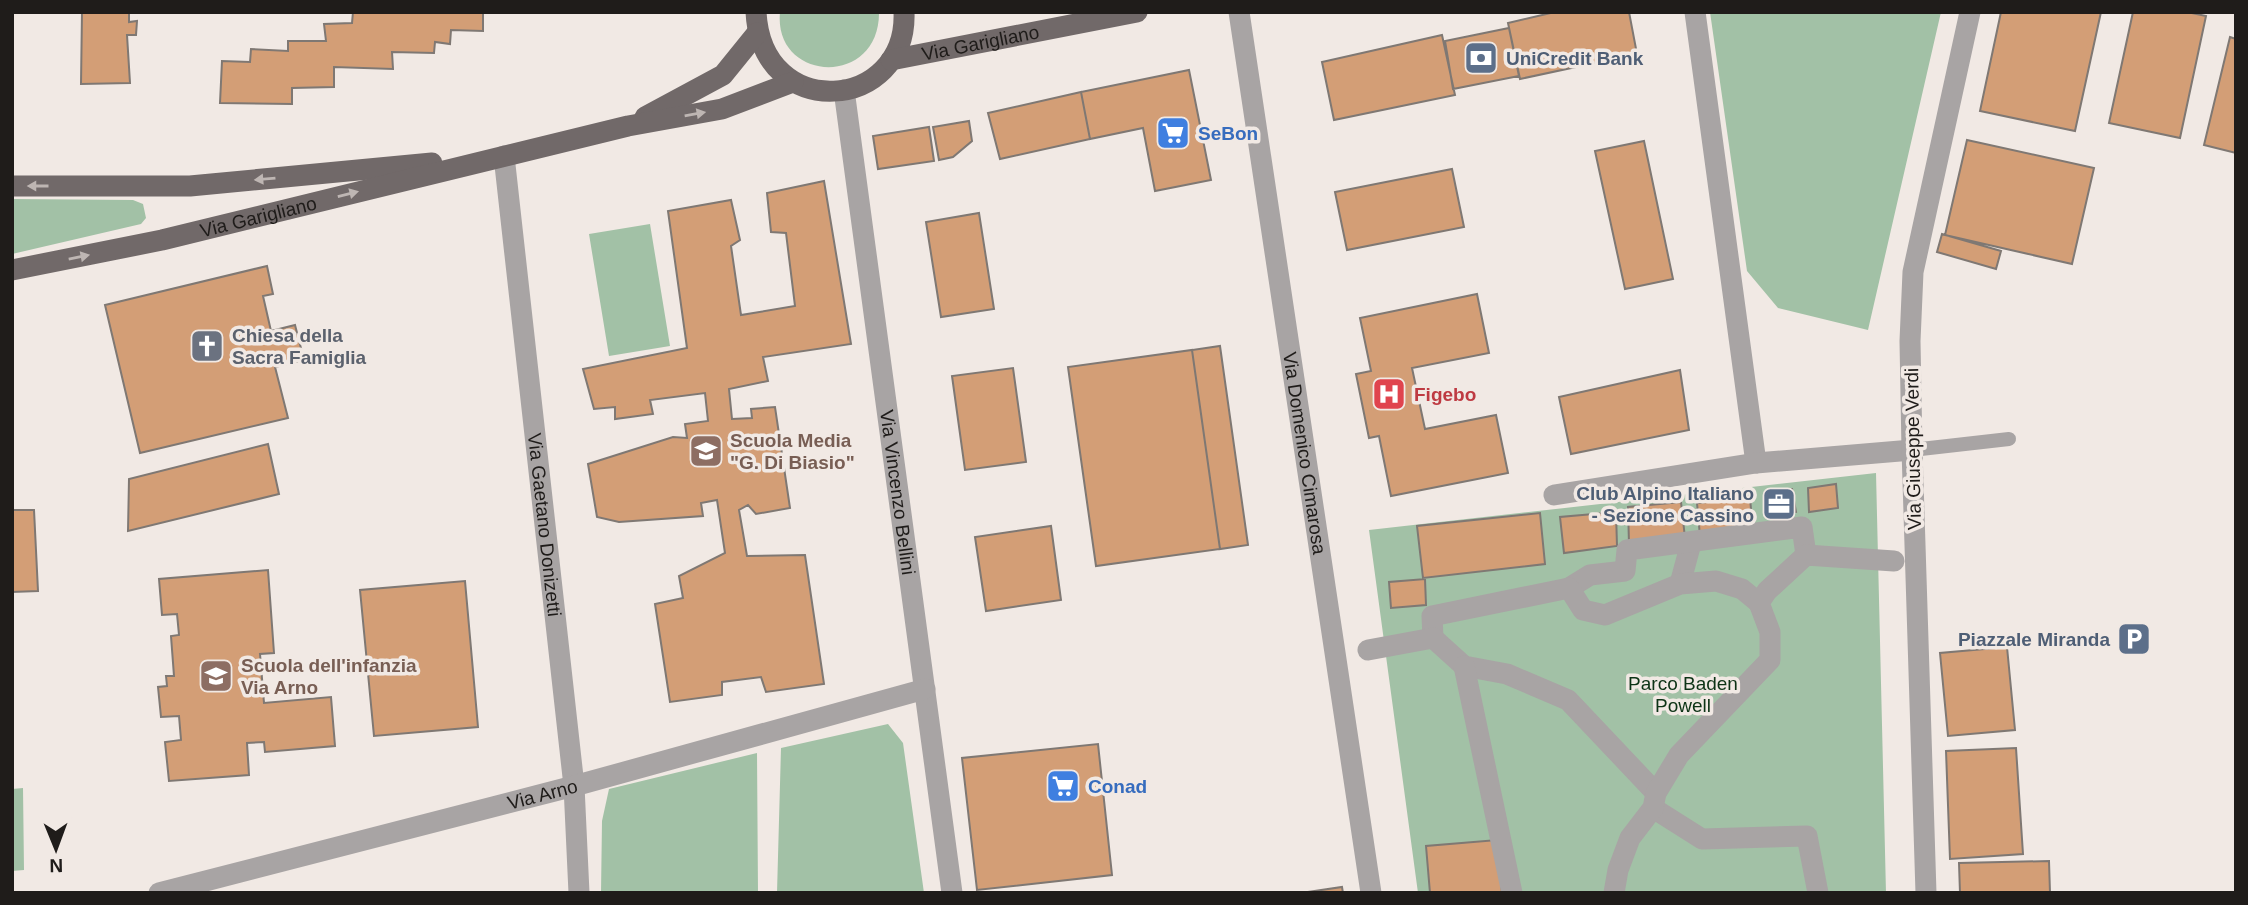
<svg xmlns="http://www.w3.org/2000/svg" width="2248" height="905" font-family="Helvetica,sans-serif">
<rect width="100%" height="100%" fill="#f1e9e4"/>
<path fill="#a2c1a6" d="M780 12H879C880 88 773 83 780 12Z
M1710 12H1941L1868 330 1778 308 1747 271Z
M12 199 133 200 143 204 146 218 141 224 12 254Z
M650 224 670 346 609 356 589 234Z
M1876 473 1886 893H1418L1369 530Z
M888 724 903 743 924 893H777L781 748Z
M757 753 758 893H601L602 821 609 789Z
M23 788 24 870 12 871V789Z"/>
<path fill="#d39e76" stroke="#7f7873" stroke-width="2" d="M82 12H129V22L137 21 136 35H127L130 83 81 84Z
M353 12H483V31L451 30 450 44 435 42 434 53 392 52 393 69 334 67V87L292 88V104L220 103 222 61 250 62 251 49 288 51V41H326L324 24 352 23Z
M1555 12H1629L1637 54 1520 79 1508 23Z
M2001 12H2101L2075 131 1980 111Z
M2133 12H2187L2206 16 2180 138 2109 123Z
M1509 28 1519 76 1453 89 1445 41Z
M1442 35 1455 95 1334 120 1322 62Z
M2230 37 2236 39V153L2204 145Z
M1189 70 1211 180 1155 191 1143 128 1090 139 1081 92Z
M1081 92 1090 139 1000 159 988 113Z
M969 121 972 141 953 157 939 160 933 127Z
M929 127 934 161 878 169 873 136Z
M1967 140 2094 168 2072 264 1945 235Z
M1644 141 1673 279 1625 289 1595 151Z
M1452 169 1464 227 1347 250 1335 192Z
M824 181 851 344 763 357 768 381 729 389 732 419 752 418 751 409 775 407 790 508 756 514 748 505 739 510 747 556 805 555 824 684 766 692 761 677 722 682V695L670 702 655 604 683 598 679 576 725 553 717 500 701 503 703 516 619 522 597 517 588 464 673 437 687 438 685 424 708 421 705 393 650 400 653 414 615 419V407L594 409 583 369 687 348 668 211 731 200 740 240 731 246 741 315 795 306 786 233 771 232 767 193Z
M979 213 994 309 941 317 926 222Z
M1942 234 2001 251 1996 269 1937 252Z
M267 266 273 294 263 296 271 331 295 325 304 360 275 367 288 418 140 453 105 305Z
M1477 294 1489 353 1412 368 1425 429 1496 415 1508 473 1391 496 1379 436 1369 438 1356 374 1371 371 1360 318Z
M1220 346 1248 545 1220 549 1192 350Z
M1192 350 1220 549 1096 566 1068 367Z
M1013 368 1026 462 965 470 952 376Z
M1680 370 1689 430 1571 454 1559 397Z
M268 444 279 494 128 531 129 479Z
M1836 484 1838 508 1809 512 1808 488Z
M1792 489 1796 512 1765 516V492Z
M1750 498 1753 531 1700 536 1697 503Z
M1681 502 1685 538 1629 544 1628 507Z
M12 510H34L38 591 12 592Z
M1616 512 1617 546 1564 553 1560 517Z
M1540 513 1545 564 1423 578 1417 526Z
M1051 526 1061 600 986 611 975 537Z
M268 570 274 653 260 654 264 703 331 697 335 746 265 752 264 742 247 743 249 775 169 781 165 742 181 740 179 716 161 717 158 687 167 686 166 676H174L171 636 179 635 177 614 162 615 159 579Z
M1425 579 1426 605 1391 608 1389 582Z
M465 581 478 727 374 736 360 590Z
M2007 647 2015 730 1948 736 1940 653Z
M1098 744 1112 875 977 890 962 758Z
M2016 748 2023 854 1950 859 1946 751Z
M1497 840 1502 893H1430L1426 846Z
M2049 861 2050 893H1960L1959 863Z
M1342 887 1343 893H1301Z"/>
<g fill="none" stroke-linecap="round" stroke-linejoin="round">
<path stroke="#a8a4a4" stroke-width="14" d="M1912 450 2009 439"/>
<g stroke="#a8a4a4" stroke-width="21">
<path id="s1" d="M1239 12 1371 893"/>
<path d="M1695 12 1756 463"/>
<path id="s2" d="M844 90 952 893"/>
<path id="s3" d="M504 156 574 786 579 893"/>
<path d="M1554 495 1756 463 1912 450"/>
<path d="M1680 584 1691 543"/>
<path d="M1569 588 1590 575 1625 571 1627 550 1802 527 1806 555"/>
<path d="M1433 638 1432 616 1569 588 1583 610 1605 615 1680 584 1716 581 1742 589 1759 603"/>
<path d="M1368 650 1433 638 1464 666 1507 674 1568 700 1656 793"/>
<path d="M1464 666 1512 893"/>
<path d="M1653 808 1702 839 1807 836 1818 893"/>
<path id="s4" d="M159 893 574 786 925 689"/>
<path d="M1614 893 1618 870 1630 838 1653 808 1656 793 1679 755 1770 660V632L1759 603 1767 591 1806 555 1894 561"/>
<path d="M1926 893 1912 450 1910 341 1913 272 1970 12"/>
</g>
<g stroke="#716969" stroke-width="21">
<path d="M756 12C762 124 908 111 904 12"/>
<path id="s5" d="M891 60 1137 12"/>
<path d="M645 117 723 75 757 33"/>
<path d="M12 186H190L432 163"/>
<path id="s6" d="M12 270 162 240 628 126 722 109 793 82"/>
</g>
</g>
<defs><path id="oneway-solid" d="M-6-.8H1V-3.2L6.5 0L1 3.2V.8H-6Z" transform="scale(1.75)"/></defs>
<g fill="#beb6b3">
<use href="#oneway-solid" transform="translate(695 114) rotate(-10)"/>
<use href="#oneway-solid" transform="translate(265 179) rotate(175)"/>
<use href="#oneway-solid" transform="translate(38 186) rotate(-180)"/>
<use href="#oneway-solid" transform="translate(348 194) rotate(-14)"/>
<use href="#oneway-solid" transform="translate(79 257) rotate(-11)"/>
</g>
<defs>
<symbol id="bank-square" viewBox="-11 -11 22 22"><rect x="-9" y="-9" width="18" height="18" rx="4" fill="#5c6f8a" stroke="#f1e9e4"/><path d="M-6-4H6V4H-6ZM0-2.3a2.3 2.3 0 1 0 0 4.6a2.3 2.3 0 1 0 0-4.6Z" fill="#fff"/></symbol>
<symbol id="supermarket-square" viewBox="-11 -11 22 22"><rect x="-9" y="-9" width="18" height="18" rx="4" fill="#3f7fe0" stroke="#f1e9e4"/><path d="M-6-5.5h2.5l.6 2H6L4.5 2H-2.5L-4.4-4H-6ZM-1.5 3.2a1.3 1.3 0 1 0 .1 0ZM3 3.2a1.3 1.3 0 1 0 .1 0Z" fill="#fff"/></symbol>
<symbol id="church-square" viewBox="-11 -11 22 22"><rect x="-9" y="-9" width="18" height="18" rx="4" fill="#6b7280" stroke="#f1e9e4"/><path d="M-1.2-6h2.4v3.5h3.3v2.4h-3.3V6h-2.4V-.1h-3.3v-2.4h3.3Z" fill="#fff"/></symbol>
<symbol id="hospital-square" viewBox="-11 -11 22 22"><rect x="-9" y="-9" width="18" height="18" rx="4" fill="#e0444e" stroke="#f1e9e4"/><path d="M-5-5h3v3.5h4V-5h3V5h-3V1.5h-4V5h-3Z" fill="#fff"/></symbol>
<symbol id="school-square" viewBox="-11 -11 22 22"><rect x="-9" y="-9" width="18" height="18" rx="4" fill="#8d6e63" stroke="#f1e9e4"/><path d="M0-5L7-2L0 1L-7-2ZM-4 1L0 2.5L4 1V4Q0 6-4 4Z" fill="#fff"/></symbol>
<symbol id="office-square" viewBox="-11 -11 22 22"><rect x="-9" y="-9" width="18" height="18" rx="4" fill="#5c6f8a" stroke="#f1e9e4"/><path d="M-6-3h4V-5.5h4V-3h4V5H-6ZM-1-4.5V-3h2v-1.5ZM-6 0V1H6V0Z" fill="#fff"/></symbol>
<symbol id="parking-square" viewBox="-11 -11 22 22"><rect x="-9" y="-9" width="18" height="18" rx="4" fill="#5c6f8a" stroke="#f1e9e4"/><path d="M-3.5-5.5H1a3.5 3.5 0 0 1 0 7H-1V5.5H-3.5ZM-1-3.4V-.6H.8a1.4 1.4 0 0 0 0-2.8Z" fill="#fff"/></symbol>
</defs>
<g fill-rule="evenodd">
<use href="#bank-square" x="1462" y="39" width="38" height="38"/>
<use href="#supermarket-square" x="1154" y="114" width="38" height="38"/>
<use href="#church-square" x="188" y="327" width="38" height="38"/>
<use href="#hospital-square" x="1370" y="375" width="38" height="38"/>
<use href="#school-square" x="687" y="432" width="38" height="38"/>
<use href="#office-square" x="1760" y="485" width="38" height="38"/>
<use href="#parking-square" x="2115" y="620" width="38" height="38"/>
<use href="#school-square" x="197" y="657" width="38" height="38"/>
<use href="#supermarket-square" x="1044" y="767" width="38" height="38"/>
</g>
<g text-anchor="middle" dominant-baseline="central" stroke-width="7" stroke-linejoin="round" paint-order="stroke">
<g font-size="19" fill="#1f1c1a" stroke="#f1e9e4">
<text stroke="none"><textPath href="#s5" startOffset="91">Via Garigliano</textPath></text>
<text stroke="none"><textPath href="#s6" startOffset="252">Via Garigliano</textPath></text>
<text transform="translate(1913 449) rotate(-91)">Via Giuseppe Verdi</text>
<text stroke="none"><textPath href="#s1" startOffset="446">Via Domenico Cimarosa</textPath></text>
<text stroke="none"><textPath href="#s2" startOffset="406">Via Vincenzo Bellini</textPath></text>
<text stroke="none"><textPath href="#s3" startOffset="371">Via Gaetano Donizetti</textPath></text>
<text stroke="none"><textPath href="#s4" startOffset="396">Via Arno</textPath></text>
</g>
<g font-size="19" font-weight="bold" fill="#4e5e75" stroke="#f1e9e4" text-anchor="end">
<text x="1506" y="58" text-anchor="start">UniCredit Bank</text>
<text x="1754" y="493">Club Alpino Italiano<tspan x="1754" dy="22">- Sezione Cassino</tspan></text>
<text x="2110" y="639">Piazzale Miranda</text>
</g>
<g font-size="19" font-weight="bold" fill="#366cbe" stroke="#f1e9e4" text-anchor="start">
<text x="1198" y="133">SeBon</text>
<text x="1088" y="786">Conad</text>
</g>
<g font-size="19" font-weight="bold" fill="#5b616d" stroke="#f1e9e4" text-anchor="start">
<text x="232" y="335">Chiesa della<tspan x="232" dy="22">Sacra Famiglia</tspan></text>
</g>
<g font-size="19" font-weight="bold" fill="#be3a42" stroke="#f1e9e4" text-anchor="start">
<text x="1414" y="394">Figebo</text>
</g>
<g font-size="19" font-weight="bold" fill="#785e54" stroke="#f1e9e4" text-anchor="start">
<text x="730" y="440">Scuola Media<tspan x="730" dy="22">"G. Di Biasio"</tspan></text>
<text x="241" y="665">Scuola dell'infanzia<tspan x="241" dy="22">Via Arno</tspan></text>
</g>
<g font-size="19" fill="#0c3315" stroke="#f1e9e4">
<text x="1683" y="683">Parco Baden<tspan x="1683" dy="22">Powell</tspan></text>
</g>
</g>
<rect width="2248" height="905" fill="none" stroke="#1f1c1a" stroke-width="28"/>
<g transform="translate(56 849) rotate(179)" stroke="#f1e9e4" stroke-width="5" paint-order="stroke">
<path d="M0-5L12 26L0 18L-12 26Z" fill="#1f1c1a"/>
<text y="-10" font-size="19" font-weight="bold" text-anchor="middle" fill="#1f1c1a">N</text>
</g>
</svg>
